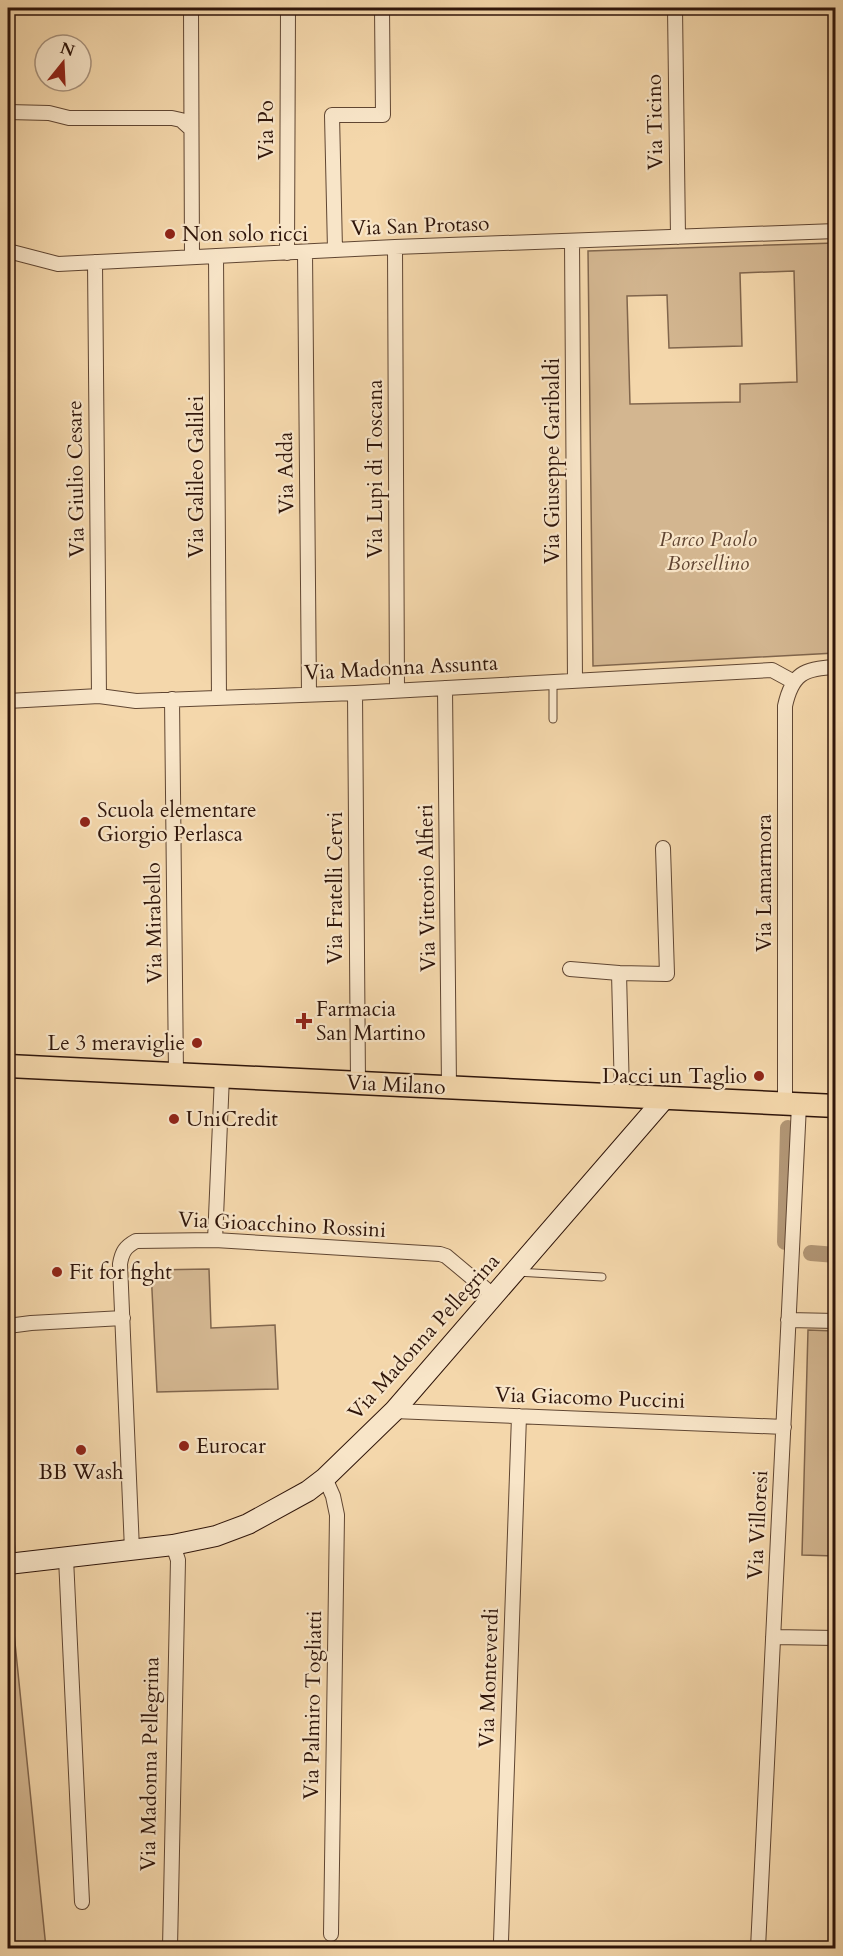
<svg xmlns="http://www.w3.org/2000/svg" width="843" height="1956" font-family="Cardo,serif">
<rect width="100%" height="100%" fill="#f4d7ab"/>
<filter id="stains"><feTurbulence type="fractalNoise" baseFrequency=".00333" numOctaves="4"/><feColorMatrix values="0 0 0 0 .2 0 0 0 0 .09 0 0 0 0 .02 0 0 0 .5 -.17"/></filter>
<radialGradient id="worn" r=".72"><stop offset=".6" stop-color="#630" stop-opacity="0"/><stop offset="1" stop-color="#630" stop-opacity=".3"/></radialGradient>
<path fill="#d3b690" stroke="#81664d" stroke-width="1.5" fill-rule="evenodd" d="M835 243V653L593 666 588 251ZM794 271 797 382 740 384V402L630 404 627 296 667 295 669 348 742 346 740 273Z
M209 1269 211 1328 275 1325 278 1389 157 1392 151 1270Z
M808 1330 835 1331V1556L802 1555Z
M8 1425 15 1555H8Z
M8 1584H9L46 1948H8Z"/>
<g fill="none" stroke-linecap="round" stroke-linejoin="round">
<path stroke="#b19574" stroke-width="16" d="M785 1242 788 1128
M811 1253 836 1255"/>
<defs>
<path id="lane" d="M553 719V682
M517 1272 602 1277"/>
<path id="street" d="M191 8 192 257
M675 8 678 237
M8 112 49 113 69 118H172L181 120 191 129
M572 241 575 681
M395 247 397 690
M335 250 332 115H383L382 8
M8 251 58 264 395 247 836 231
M305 252 309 694
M287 253 288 8
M216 256 219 698
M95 262 99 696
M445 688 449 1087
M355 693 358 1083
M172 699 176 1074
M8 701 99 696 136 701 355 693 772 670 794 682
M570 969 619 973
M622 1095 619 973 667 974 663 848
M785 1104V706C792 674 804 668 836 667
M215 1240 222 1076
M788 1320 836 1321
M8 1326 31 1323 123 1318
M394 1411 784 1427
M325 1478 333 1496 337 1515 331 1934
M132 1550 120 1264C122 1252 125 1247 136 1241L215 1240 440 1254 446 1256 494 1296
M66 1558 82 1902
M773 1637 836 1638
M501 1941 519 1416
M170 1948 178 1560 173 1545
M758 1948 799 1105"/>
<path id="secondary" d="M8 1564 173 1545 216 1536 248 1524 308 1491 325 1478 394 1411 665 1098"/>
<path id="primary" d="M8 1066 836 1106"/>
</defs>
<use href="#lane" stroke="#604632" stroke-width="9"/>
<use href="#street" stroke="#604632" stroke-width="16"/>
<use href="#secondary" stroke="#2f150a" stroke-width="22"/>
<use href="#primary" stroke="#2f150a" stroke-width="25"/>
<use href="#lane" stroke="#f8e5c8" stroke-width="7"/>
<use href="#street" stroke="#f8e5c8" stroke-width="14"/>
<use href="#secondary" stroke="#f8e5c8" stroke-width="20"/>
<use href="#primary" stroke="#f4d7ab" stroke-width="22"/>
</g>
<g fill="#8f2418" stroke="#f8e5c8" stroke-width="2">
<circle cx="170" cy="234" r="6"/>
<circle cx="85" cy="822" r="6"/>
<path d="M301 1012h6v6h6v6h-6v6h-6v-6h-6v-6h6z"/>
<circle cx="197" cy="1043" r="6"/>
<circle cx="759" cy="1076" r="6"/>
<circle cx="174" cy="1119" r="6"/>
<circle cx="57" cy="1272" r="6"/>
<circle cx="184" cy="1446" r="6"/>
<circle cx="81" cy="1450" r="6"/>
</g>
<g text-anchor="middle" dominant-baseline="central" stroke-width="4.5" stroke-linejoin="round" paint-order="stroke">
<g font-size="21" fill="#2f150a" stroke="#f8e5c8">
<text transform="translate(655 122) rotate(-91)">Via Ticino</text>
<text transform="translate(266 130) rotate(-90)">Via Po</text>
<text transform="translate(420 226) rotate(-2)">Via San Protaso</text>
<text transform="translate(552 461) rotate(-90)">Via Giuseppe Garibaldi</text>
<text transform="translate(375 469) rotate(-90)">Via Lupi di Toscana</text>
<text transform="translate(286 473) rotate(-91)">Via Adda</text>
<text transform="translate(196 477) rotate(-90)">Via Galileo Galilei</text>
<text transform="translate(76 479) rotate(-91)">Via Giulio Cesare</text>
<text transform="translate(401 668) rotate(-3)">Via Madonna Assunta</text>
<text transform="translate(764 883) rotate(-90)">Via Lamarmora</text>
<text transform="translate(335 888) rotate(-90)">Via Fratelli Cervi</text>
<text transform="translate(427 888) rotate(-91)">Via Vittorio Alfieri</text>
<text transform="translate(154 923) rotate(-91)">Via Mirabello</text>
<text transform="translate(396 1085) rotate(3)">Via Milano</text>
<text transform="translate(282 1225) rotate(3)">Via Gioacchino Rossini</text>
<text transform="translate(424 1337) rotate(-48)">Via Madonna Pellegrina</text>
<text transform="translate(590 1398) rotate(2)">Via Giacomo Puccini</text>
<text transform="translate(758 1525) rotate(-87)">Via Villoresi</text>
<text transform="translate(489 1678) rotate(-88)">Via Monteverdi</text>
<text transform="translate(313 1705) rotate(-89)">Via Palmiro Togliatti</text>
<text transform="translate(150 1764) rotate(-89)">Via Madonna Pellegrina</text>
</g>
<g font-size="21" fill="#2f150a" stroke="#f8e5c8" text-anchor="start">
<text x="182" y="234">Non solo ricci</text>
<text x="97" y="810">Scuola elementare<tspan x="97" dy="24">Giorgio Perlasca</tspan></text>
<text x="316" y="1009">Farmacia<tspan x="316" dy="24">San Martino</tspan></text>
<text x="185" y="1043" text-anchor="end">Le 3 meraviglie</text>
<text x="747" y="1076" text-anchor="end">Dacci un Taglio</text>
<text x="186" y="1119">UniCredit</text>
<text x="69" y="1272">Fit for fight</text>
<text x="196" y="1446">Eurocar</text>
<text x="81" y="1472" text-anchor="middle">BB Wash</text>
</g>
<g font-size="21" font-style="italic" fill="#604532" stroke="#f8e5c8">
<text x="708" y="539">Parco Paolo<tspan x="708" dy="24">Borsellino</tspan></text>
</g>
</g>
<rect width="843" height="1956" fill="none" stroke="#f4d7ab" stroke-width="30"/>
<rect x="9" y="9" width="825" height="1938" fill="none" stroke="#2f150a" stroke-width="3"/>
<rect x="15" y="15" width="813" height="1926" fill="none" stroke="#2f150a" stroke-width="1.5"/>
<g transform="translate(63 63) rotate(18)"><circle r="28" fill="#f8e5c8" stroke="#a8927c" stroke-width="1.5"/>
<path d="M0-4.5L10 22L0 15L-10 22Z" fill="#8f2418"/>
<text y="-9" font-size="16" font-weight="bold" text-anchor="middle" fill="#2f150a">N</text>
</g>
<rect width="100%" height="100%" filter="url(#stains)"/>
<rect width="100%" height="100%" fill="url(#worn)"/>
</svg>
